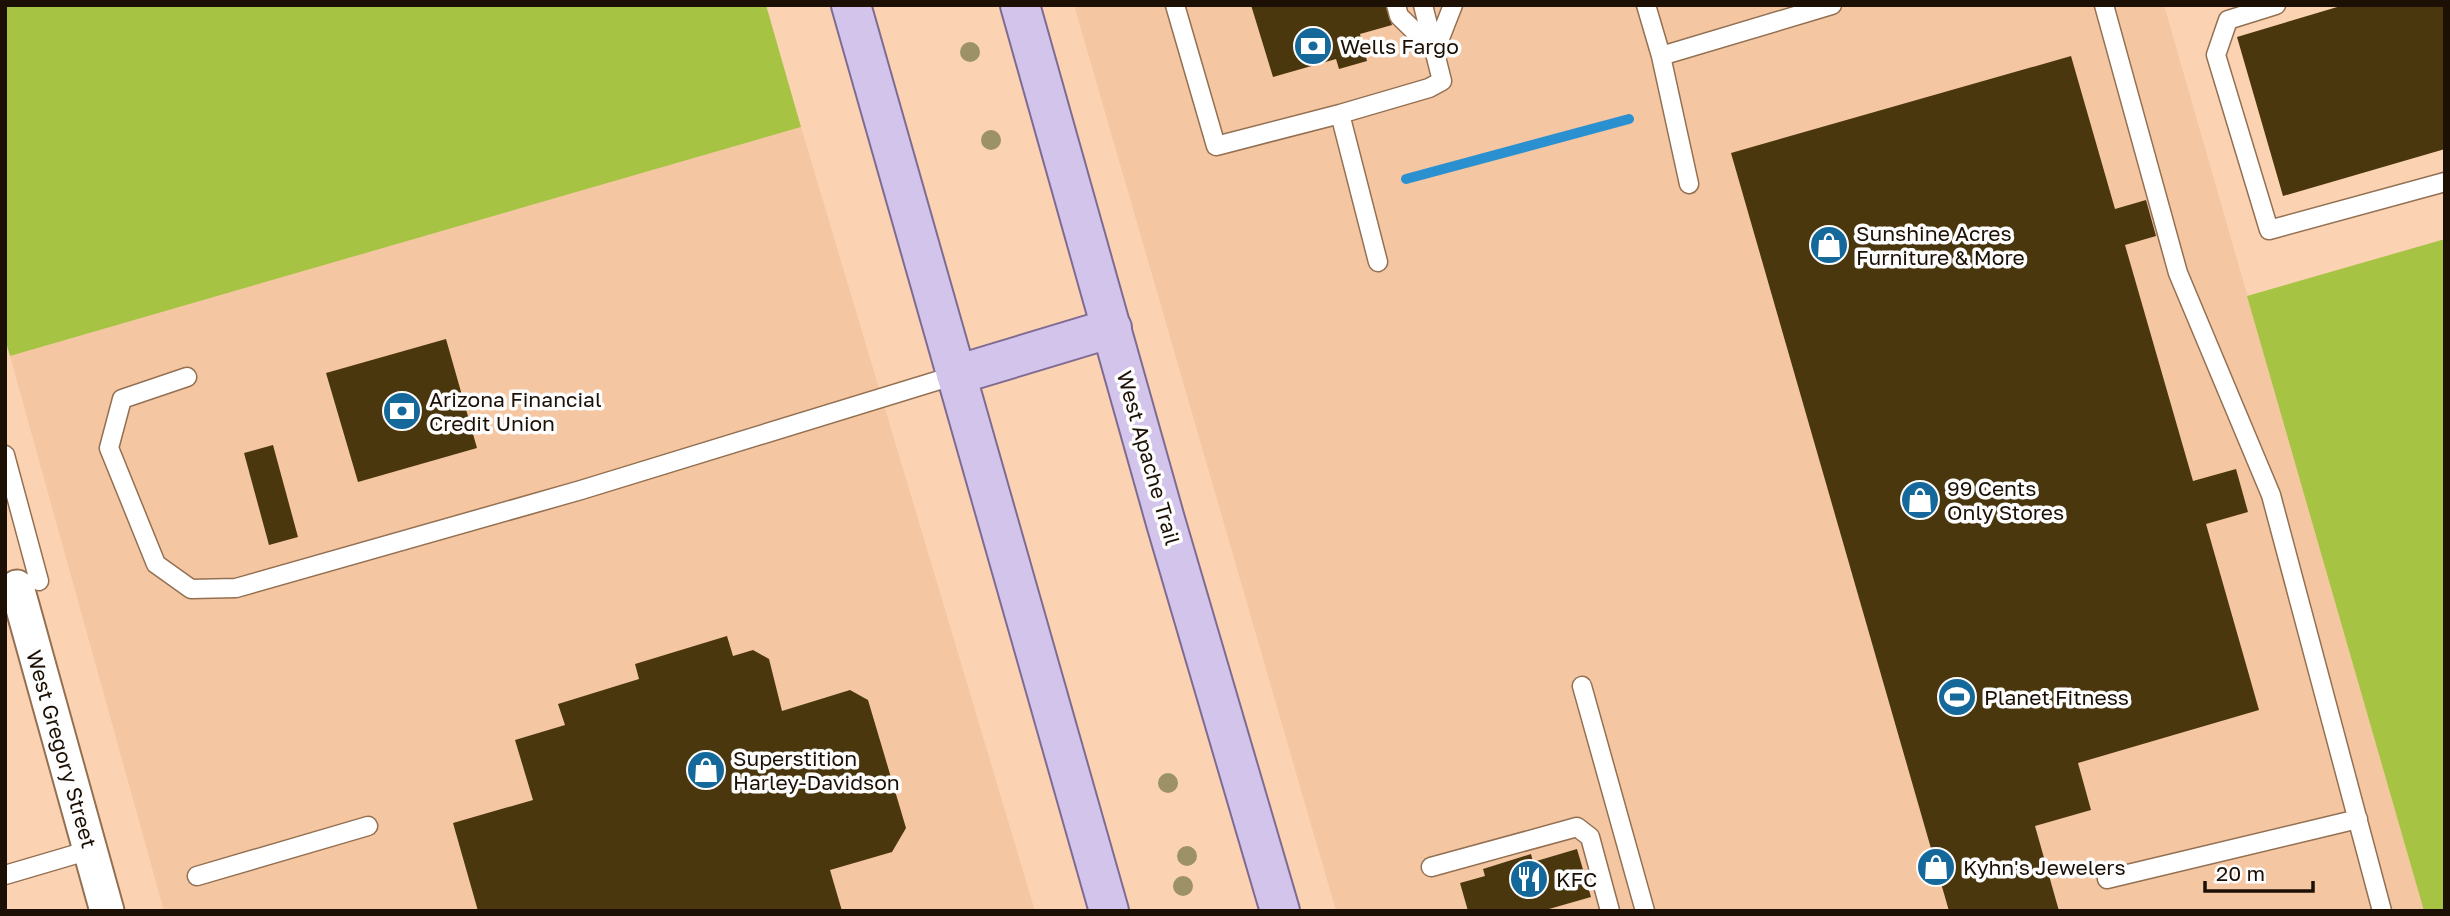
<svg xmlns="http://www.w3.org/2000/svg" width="2450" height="916" font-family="'Golos Text',sans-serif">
<rect width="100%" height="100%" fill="#fbd3b3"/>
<path fill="#f4c6a2" d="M1074 5H2164L2424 911H1336Z
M801 127 1035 911H164L10 356Z"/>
<path fill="#a6c343" d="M5 5H766L801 127 10 356 5 339Z
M2445 239V911H2424L2247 296Z"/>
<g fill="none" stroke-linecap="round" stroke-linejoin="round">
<path stroke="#2a90d0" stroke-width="10" d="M1406 179 1629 119"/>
</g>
<path fill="#4b370e" d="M1251 5H1386L1392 25 1360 34 1367 61 1339 69 1336 59 1273 77Z
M2344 5H2445V149L2283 196 2237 37Z
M2071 56 2115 209 2146 200 2156 236 2125 245 2193 481 2236 469 2248 512 2206 524 2259 710 2078 763 2091 810 2035 826 2059 911H1949L1731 153Z
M446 339 477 448 358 482 326 373Z
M273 445 298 537 269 545 244 453Z
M727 636 733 656 753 650 769 659 782 711 850 690 868 700 906 828 892 852 830 870 842 911H478L453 823 533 800 515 740 565 725 558 704 639 679 635 664Z
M1577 849 1591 897 1542 911H1468L1460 883 1485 876 1483 869 1531 854 1533 862Z"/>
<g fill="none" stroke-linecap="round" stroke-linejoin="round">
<defs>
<path id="lane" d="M1175 5 1216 146 1340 114 1429 88 1442 81 1423 5
M1396 5 1399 16 1435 51
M1646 5 1661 56 1689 184
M2104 5 2178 273 2271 495 2382 911
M2276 5 2228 20 2216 55 2269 230 2445 182
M1435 51 1453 5
M1661 56 1832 5
M1340 114 1378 262
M187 377 122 399 109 448 156 564 191 589 236 588 581 490 956 375
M5 455 39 581
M1582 686 1645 911
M1431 867 1577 827 1590 837 1610 911
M5 875 90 850
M197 876 368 826
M2107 879 2358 819"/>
<path id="street" d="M17 587 107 911"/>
<path id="primary" d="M851 5 1109 911
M1020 5 1166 523 1280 911
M956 375 1112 328"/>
</defs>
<use href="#lane" stroke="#937052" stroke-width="21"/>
<use href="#street" stroke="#937052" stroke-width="37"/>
<use href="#primary" stroke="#7f6b92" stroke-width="42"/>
<use href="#lane" stroke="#fff" stroke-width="18"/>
<use href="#street" stroke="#fff" stroke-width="33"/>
<use href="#primary" stroke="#d3c4eb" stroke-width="38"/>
</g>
<g fill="#9d9267">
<circle cx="970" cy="52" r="10"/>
<circle cx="991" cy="140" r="10"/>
<circle cx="1168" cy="783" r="10"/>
<circle cx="1187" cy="856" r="10"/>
<circle cx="1183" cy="886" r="10"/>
</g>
<defs>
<symbol id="bank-disc" viewBox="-11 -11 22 22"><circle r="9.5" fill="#15689a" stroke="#fdfdfd"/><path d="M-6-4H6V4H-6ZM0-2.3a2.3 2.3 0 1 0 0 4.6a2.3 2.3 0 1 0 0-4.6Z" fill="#fff"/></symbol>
<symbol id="shop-disc" viewBox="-11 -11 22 22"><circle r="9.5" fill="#15689a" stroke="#fdfdfd"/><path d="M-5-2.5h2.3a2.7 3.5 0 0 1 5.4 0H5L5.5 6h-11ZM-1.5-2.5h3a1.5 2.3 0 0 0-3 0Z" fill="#fff"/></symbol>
<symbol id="stadium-disc" viewBox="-11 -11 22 22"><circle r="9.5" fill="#15689a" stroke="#fdfdfd"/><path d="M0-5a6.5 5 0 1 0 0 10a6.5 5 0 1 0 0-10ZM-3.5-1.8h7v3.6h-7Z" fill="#fff"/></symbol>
<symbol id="restaurant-disc" viewBox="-11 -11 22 22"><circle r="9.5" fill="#15689a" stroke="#fdfdfd"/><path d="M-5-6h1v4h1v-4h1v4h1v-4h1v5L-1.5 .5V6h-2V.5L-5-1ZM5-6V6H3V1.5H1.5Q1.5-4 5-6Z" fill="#fff"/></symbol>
</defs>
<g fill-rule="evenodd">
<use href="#bank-disc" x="1291" y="24" width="44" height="44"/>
<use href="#shop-disc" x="1807" y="223" width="44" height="44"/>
<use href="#bank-disc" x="380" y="389" width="44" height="44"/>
<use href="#shop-disc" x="1898" y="478" width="44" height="44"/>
<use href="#stadium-disc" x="1935" y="675" width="44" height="44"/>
<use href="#shop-disc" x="684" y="748" width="44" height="44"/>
<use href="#shop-disc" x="1914" y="845" width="44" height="44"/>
<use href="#restaurant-disc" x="1507" y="857" width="44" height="44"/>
</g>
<g text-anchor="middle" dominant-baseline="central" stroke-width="7" stroke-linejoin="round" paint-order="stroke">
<g font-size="21" fill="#1c0f04" stroke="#fdfdfd" text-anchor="start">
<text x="1340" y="46">Wells Fargo</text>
<text x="1856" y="233">Sunshine Acres<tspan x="1856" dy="24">Furniture &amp; More</tspan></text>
<text x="429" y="399">Arizona Financial<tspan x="429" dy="24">Credit Union</tspan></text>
<text x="1947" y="488">99 Cents<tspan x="1947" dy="24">Only Stores</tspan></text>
<text x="1984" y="697">Planet Fitness</text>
<text x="733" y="758">Superstition<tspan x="733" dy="24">Harley-Davidson</tspan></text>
<text x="1963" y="867">Kyhn's Jewelers</text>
<text x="1556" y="879">KFC</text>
</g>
<g font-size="21" fill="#1c0f04" stroke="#fdfdfd">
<text transform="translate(1149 458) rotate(74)">West Apache Trail</text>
<text transform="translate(62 749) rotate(74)">West Gregory Street</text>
</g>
</g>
<rect width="2450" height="916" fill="none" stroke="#1c0f04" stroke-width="14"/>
<path d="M2205 881v10h108v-10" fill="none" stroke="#1c0f04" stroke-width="3.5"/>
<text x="2216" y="881" font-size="21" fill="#1c0f04" stroke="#fdfdfd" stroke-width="5" paint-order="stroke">20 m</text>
</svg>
